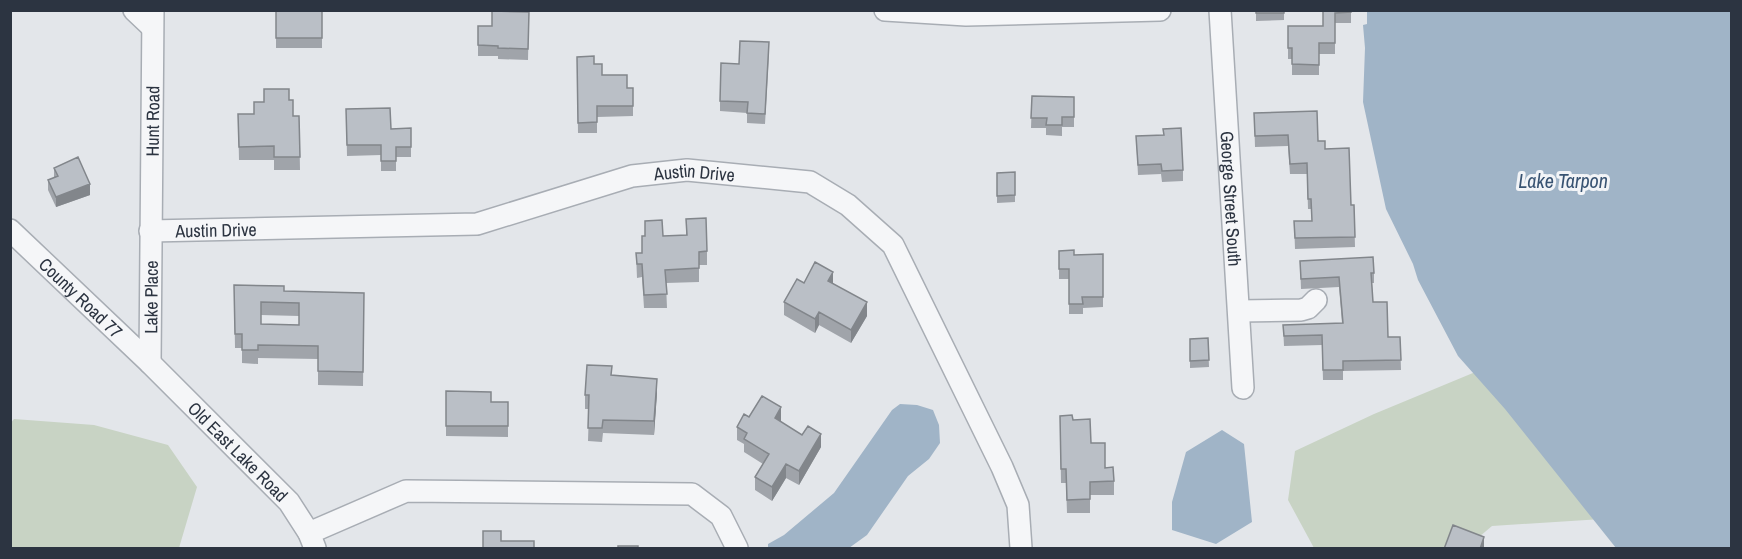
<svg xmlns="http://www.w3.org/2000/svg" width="1742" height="559" font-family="'Archivo Narrow',sans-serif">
<rect width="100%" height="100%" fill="#e3e6ea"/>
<path fill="#c8d3c4" d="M1485 368 1602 519 1492 526 1466 548H1314L1288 500 1295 451 1374 414Z
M14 419 94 425 168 445 197 487 179 548H11L10 424Z"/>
<path fill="#a0b4c7" d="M1367 11H1731V548H1616L1505 409 1458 356 1418 280 1413 264 1386 209 1363 102 1365 48 1363 25 1367 24Z
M900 404 917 405 933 410 939 425 940 443 929 459 908 476 867 535 849 548H768V544L784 535 834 493 892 410Z
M1222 430 1244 444 1252 522 1216 544 1172 530V502L1186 452Z"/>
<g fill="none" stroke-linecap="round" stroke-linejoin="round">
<defs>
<g id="minor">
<path d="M134 10 152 27"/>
<path d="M885 10 966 15 1160 10"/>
<path id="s1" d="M1220 10 1243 388"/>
<path id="s2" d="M10 230 150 363 289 502 309 533 315 548"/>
<path id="s3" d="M150 231 477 224 632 176 687 170 810 182 848 205 893 245 1002 467 1018 505 1021 548"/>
<path d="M1239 311 1301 310 1308 308 1316 300"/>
<path id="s4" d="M150 363 153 10"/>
<path d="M309 533 406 491 692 494 721 516 737 548"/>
</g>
</defs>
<use href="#minor" stroke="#a8adb4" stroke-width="24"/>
<use href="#minor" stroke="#f5f6f8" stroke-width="21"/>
</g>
<path fill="#a0a4aa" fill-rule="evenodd" d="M276 10H322V48H276Z
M1256 10H1284V20L1256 21Z
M1323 10H1351V23H1335V54H1319V75H1292V59H1288V26H1323Z
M529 12 528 60 498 59V56H478V26H492Z
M769 53 765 124 747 123V113L720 111V101L739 64Z
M577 57 594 64 602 75 627 88H633V116L597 117V133H578Z
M1032 96 1074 97V127H1062V136L1046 135V128H1031Z
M289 100 293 116H299L300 170H274V160H239L238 114H254L264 102Z
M346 109 391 129 411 128V157H396V171H381V155L347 156Z
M1254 113 1318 141 1325 149 1351 205H1354L1355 247 1295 249 1294 221H1312L1311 209H1308L1307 174H1290L1288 146 1255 147Z
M1136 136 1183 170V181L1162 182 1161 174 1138 175Z
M54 168 90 195 56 207 48 190V180L54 178Z
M1015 172V202L997 203V173Z
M686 219 707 251V265H699V282L666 283 667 308H644L642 277 637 278 636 253H642V236H645V221L663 236 686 235Z
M1059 251 1074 255 1103 254V307L1083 308V314H1069V279H1059Z
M1300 261 1374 273V283H1372L1373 302 1388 337H1400L1401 370 1343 371V380H1323L1322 345 1284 346 1283 325 1342 323 1339 287 1301 289Z
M804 283H833L867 316 851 343 819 325 815 333 784 315V302Z
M234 285 284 291 364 293 363 386 318 385V359L258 358V364L242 363V348H235ZM261 315 299 316V325L261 324Z
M1208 338 1209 367 1190 368V339Z
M612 375 657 393 654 435 603 433 602 442 588 441 589 409H585V395Z
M446 391 491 402H508V437L446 436Z
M1060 416 1073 420 1091 443 1114 481V495H1090V513H1067L1066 483H1061Z
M749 417 781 421V422L821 447 799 485 786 478 772 501 755 490V477L763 464 744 452V444L737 440V427Z"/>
<path fill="#82868b" d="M90 184V195L56 207V197Z
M833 272V286L828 281Z
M867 302V316L851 343V330Z
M819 312V325L815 333V319Z
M657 379V393L654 435V421Z
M781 407V421L775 432V418Z
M821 434V447L799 485V471Z
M786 464V478L772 501V487Z
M1484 537V549H1480Z"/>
<path fill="#babfc6" stroke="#82868b" stroke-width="1.5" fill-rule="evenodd" d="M276 10H322V38H276Z
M1256 10H1284V13H1256Z
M1323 10H1351V12L1335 13V43H1319V65L1292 64V48H1288V26H1323Z
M492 11 529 12 528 49 498 48V46L478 45V26H492Z
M740 41 769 42 765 114 747 113 748 102 720 101 721 63 739 64Z
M594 56V64H602V75H627V88H633V106H597V122L578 123 577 57Z
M264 89H289V100H293V116H299L300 157H274V146L239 147 238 114H254V102H264Z
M1032 96 1074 97V117H1062V125H1046L1047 118H1031Z
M390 108 391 129 411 128V147H396V161H381V145H347L346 109Z
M1317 111 1318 141H1325V149L1349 148 1351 205H1354L1355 237 1295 238 1294 221H1312L1311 199H1308L1307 163 1290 164 1288 135 1255 136 1254 113Z
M1181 128 1183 170 1162 171 1161 164 1138 165 1136 136 1164 135 1163 129Z
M78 157 90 184 56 197 48 180 58 176 54 168Z
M1015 172V195L997 196V173Z
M706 218 707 251 699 252V268L665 270 667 294 644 295 642 264H637L636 253H642V236H645V221L662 220 663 236 687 235 686 219Z
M1074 250V255L1103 254V297H1082L1083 304H1069V269H1059V251Z
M1373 257 1374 273H1371L1373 302H1387L1388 337H1400L1401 360 1343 361V370H1323L1322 335 1284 336 1283 325 1343 323 1339 277 1301 279 1300 261Z
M815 262 833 272 828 281 867 302 851 330 819 312 815 319 784 302 797 279 804 283Z
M234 285 284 286V291L364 293 363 372 318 371V346L258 345V350H242V334H235ZM261 302 299 303V325L261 324Z
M1208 338 1209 360 1190 361V339Z
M587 365 612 366 611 375 657 379 654 421 603 420 602 428H588L589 395H585Z
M446 391 491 392V402H508V426H446Z
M762 396 781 407 775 418 802 435 808 426 821 434 799 471 786 464 772 487 755 477 769 454 744 439 747 433 737 427 744 414 749 417Z
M1072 415 1073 420 1090 419 1091 443H1105V468L1113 467 1114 481 1090 482V499L1067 500 1066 469H1061L1060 416Z
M1453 525 1484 537 1480 549H1444Z
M483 531H501V541H534V549H483Z
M618 546H638V549H618Z"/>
<g text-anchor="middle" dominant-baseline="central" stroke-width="6" stroke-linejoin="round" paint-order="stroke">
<g font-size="18" fill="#2c3441" stroke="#f2f4f7">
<text stroke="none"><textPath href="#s4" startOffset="242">Hunt Road</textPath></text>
<text stroke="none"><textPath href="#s3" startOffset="552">Austin Drive</textPath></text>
<text stroke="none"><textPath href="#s1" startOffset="189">George Street South</textPath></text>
<text stroke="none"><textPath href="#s3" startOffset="66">Austin Drive</textPath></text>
<text stroke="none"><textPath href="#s2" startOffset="98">County Road 77</textPath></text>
<text stroke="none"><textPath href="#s4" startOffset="66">Lake Place</textPath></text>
<text stroke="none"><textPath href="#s2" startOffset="318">Old East Lake Road</textPath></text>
</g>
<g font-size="20" font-style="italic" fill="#385372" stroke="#f2f4f7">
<text x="1563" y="180">Lake Tarpon</text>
</g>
</g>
<rect width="1742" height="559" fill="none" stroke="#2c3441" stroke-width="24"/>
</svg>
